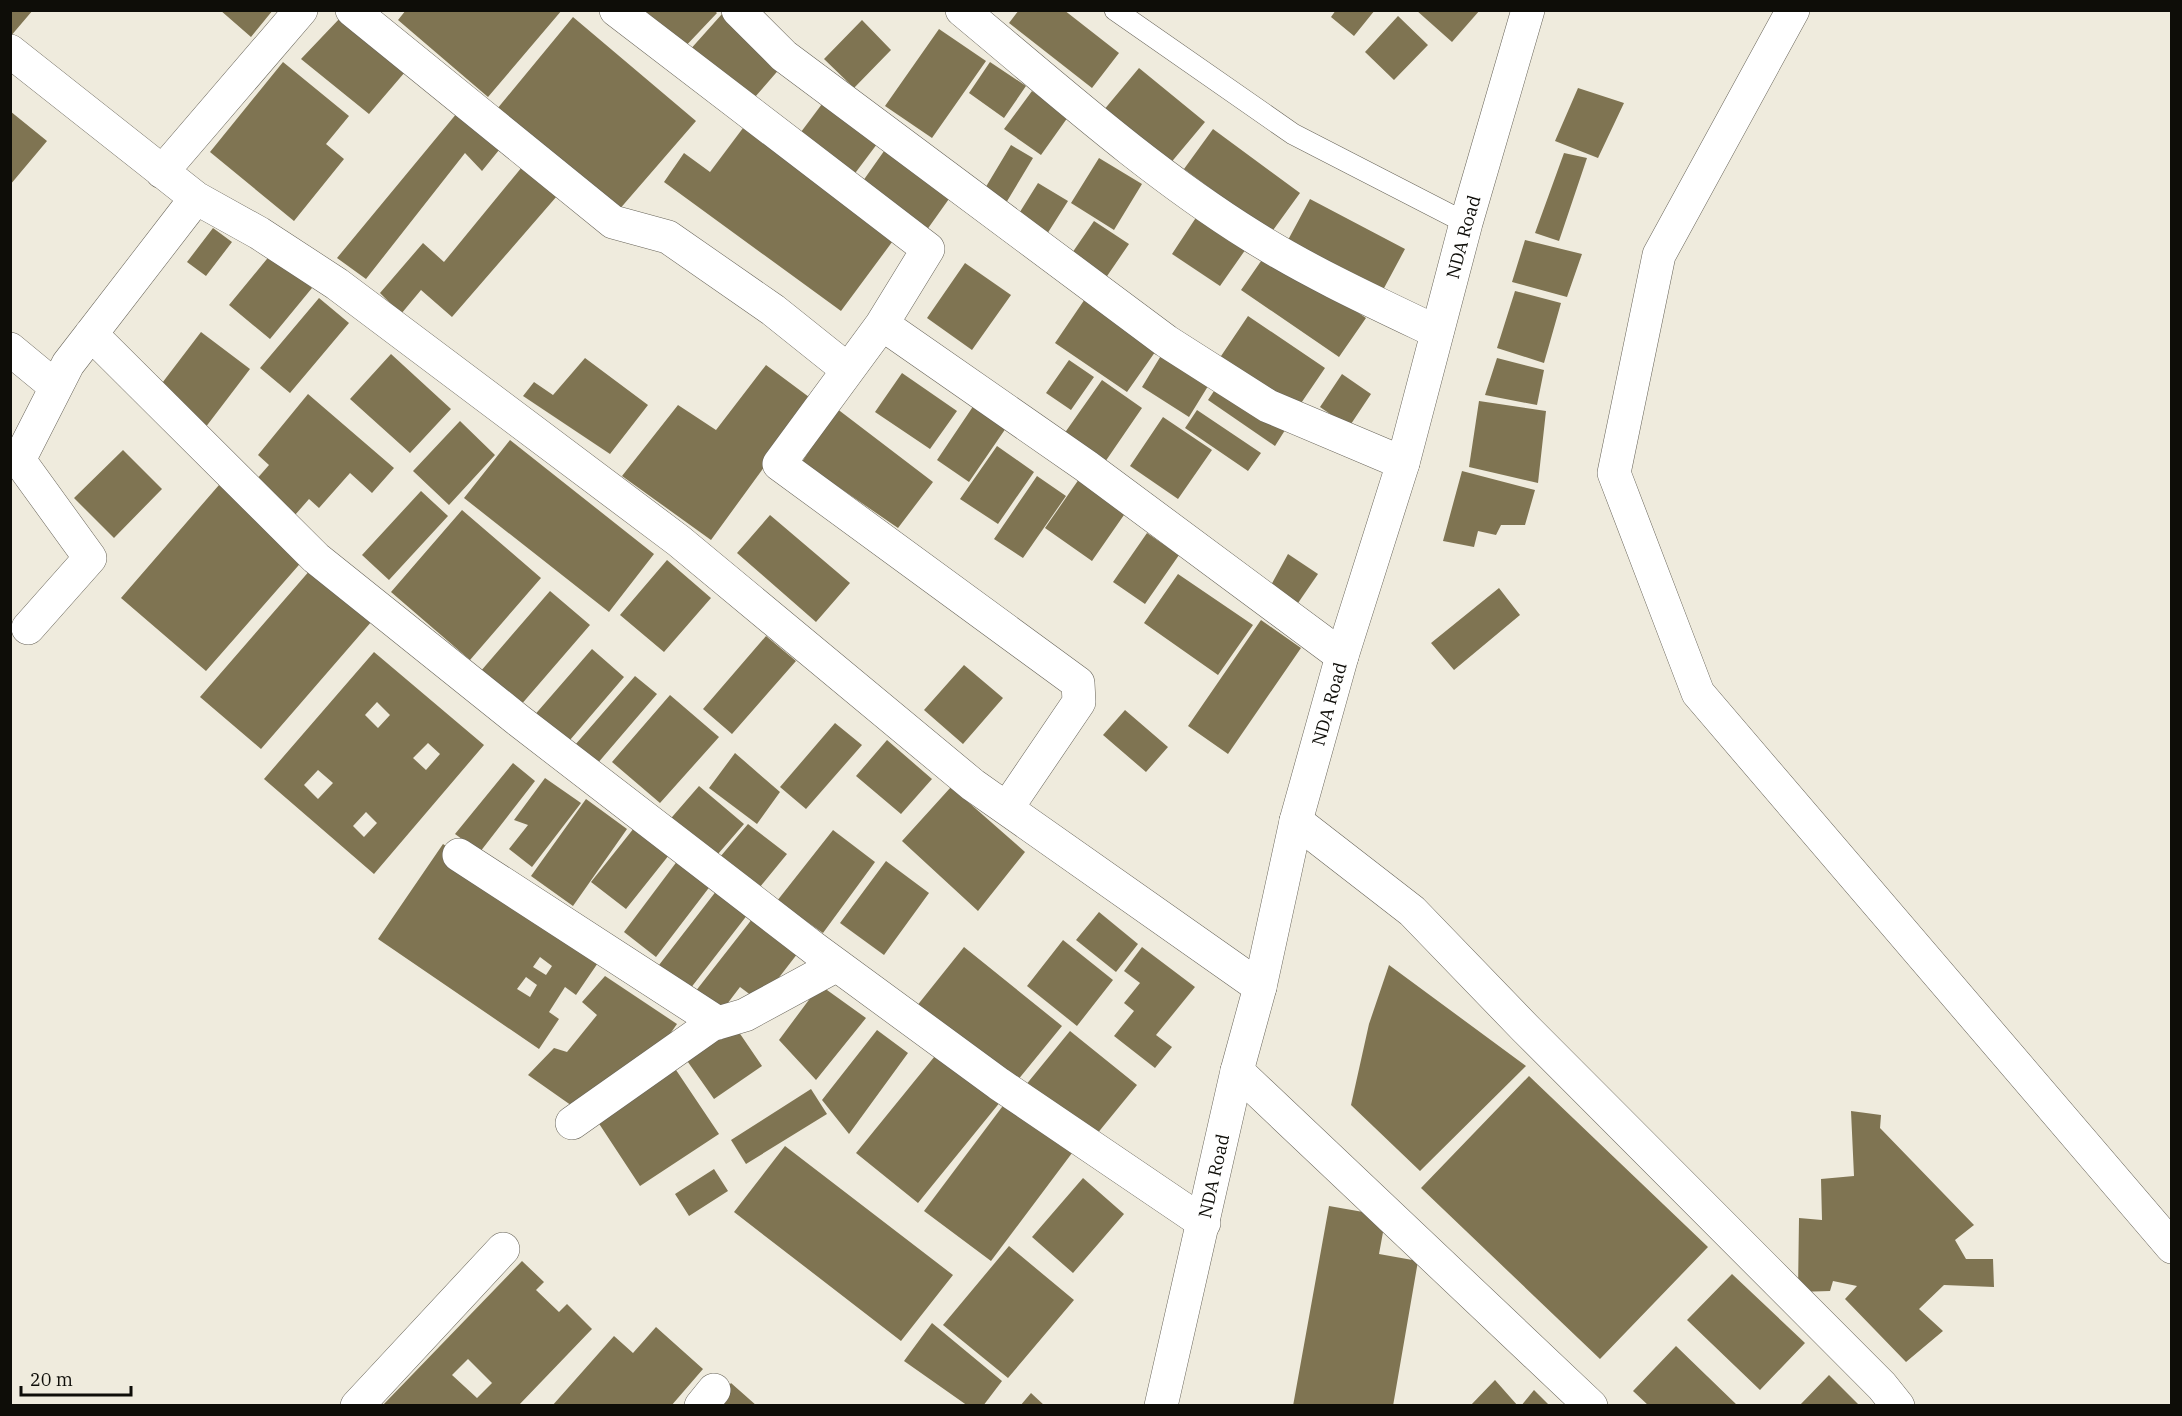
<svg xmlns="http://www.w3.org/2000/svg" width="2182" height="1416" font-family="'IBM Plex Serif',serif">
<rect width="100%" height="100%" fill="#efebdd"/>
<path fill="#7f7452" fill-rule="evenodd" d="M10 10H33L10 37Z
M220 10H273L251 37Z
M406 10H562L488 97 398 20Z
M638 10H714L717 13 681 51Z
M1019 10H1064L1119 53 1092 88 1009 23Z
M1336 10H1375L1354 36 1331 17Z
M1416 10H1480L1452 42Z
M722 14 782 66 748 105 688 52Z
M1398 16 1428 45 1394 80 1365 52Z
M341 17 405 72 369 114 301 59Z
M573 17 696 121 618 211 497 109Z
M862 20 891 50 854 88 824 59Z
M939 29 986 61 932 138 885 106Z
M283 62 349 116 326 144 344 159 294 221 210 152Z
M990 62 1026 86 1004 118 969 93Z
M1139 68 1205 122 1169 165 1103 111Z
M1578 88 1624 103 1598 158 1555 141Z
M1032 91 1068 117 1041 155 1004 129Z
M822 104 877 144 850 180 795 140Z
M10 111 47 141 10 185Z
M457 113 499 150 482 171 465 153 366 279 337 258Z
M746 124 898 234 841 311 664 182 684 153 710 172Z
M1213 129 1300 193 1271 233 1184 169Z
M889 144 956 189 924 234 858 188Z
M1011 145 1033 158 1006 203 984 190Z
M1564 153 1587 158 1559 241 1535 233Z
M1099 158 1142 184 1114 230 1071 203Z
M522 167 557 196 452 317 421 290 401 314 380 293 423 243 444 262Z
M1038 183 1068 201 1042 242 1013 223Z
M1310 199 1405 249 1383 290 1288 240Z
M1199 213 1248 246 1220 286 1172 254Z
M1094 221 1129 244 1103 282 1068 259Z
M213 228 232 242 206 276 187 262Z
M1525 240 1582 254 1567 297 1512 282Z
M1268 251 1366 318 1339 357 1241 290Z
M271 254 312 288 270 339 229 305Z
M965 263 1011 295 972 350 927 318Z
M1515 291 1561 303 1544 363 1497 348Z
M1087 296 1160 345 1127 392 1055 343Z
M319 298 349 323 290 393 260 368Z
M1248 316 1325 368 1293 415 1217 362Z
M201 332 250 369 202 432 153 395Z
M1165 349 1213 378 1189 417 1142 387Z
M391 354 451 409 410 453 350 399Z
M585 358 648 405 610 454 523 396 534 382 553 395Z
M1497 358 1544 370 1537 405 1485 395Z
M1069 360 1094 377 1071 410 1046 393Z
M766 365 813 400 711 540 622 476 678 405 716 430Z
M902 373 957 411 930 449 875 412Z
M1342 374 1371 394 1349 427 1320 407Z
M1102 380 1142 408 1105 462 1064 434Z
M1220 382 1287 427 1275 446 1208 400Z
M308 394 394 468 372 493 350 473 319 508 309 499 295 515 255 481 269 465 258 455Z
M1479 401 1546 411 1538 483 1469 467Z
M974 405 1006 428 969 482 937 460Z
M836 408 933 482 898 528 802 462Z
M1197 410 1261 453 1248 471 1185 428Z
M1163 417 1212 450 1178 499 1130 466Z
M460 421 495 455 449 505 413 471Z
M510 440 654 554 609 612 464 498Z
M997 446 1034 472 998 524 960 499Z
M123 450 162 489 114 538 74 498Z
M1086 469 1133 502 1092 561 1045 528Z
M1462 471 1535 490 1525 525H1501L1496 535 1478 531 1474 547 1443 541Z
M1037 476 1066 496 1023 558 994 539Z
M219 485 305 558 206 671 121 598Z
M421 491 448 516 389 580 362 555Z
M462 510 541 578 470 660 391 592Z
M770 515 850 583 816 622 737 553Z
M1147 533 1179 555 1145 604 1113 582Z
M1288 554 1318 574 1296 606 1270 587Z
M667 560 711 598 664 652 620 615Z
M311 569 372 621 261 749 200 697Z
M1178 574 1253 625 1218 675 1144 623Z
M1499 588 1520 615 1454 670 1431 643Z
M550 591 590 625 520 706 480 672Z
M1261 620 1301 648 1228 754 1188 726Z
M766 636 796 661 732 734 703 709Z
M592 649 624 677 564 747 532 718Z
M374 652 484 745 374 874 264 779ZM377 702 390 715 378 728 365 715ZM428 743 440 754 426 770 413 758ZM318 770 333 783 318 799 304 785ZM366 812 377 823 364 837 353 826Z
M964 665 1003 698 963 744 924 710Z
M635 676 657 694 597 764 575 745Z
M670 695 719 737 660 803 612 762Z
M1125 710 1168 747 1146 772 1103 735Z
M835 723 862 745 806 809 780 787Z
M887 740 932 779 901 814 856 776Z
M735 753 780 792 757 824 709 788Z
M513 763 535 781 480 852 455 834Z
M545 778 581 803 532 867 509 849 528 825 514 820Z
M699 786 744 824 711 862 666 824Z
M951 787 1025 852 978 911 902 841Z
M586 799 627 829 573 906 531 876Z
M748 824 787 854 760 887 720 857Z
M634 828 669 855 626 909 591 882Z
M833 830 875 862 823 933 777 901Z
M443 844 604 954 576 995 565 987 549 1012 559 1019 539 1049 378 939ZM540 957 552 966 546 975 533 967ZM526 977 537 985 530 997 517 989Z
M678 860 711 885 656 957 624 932Z
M886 861 929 893 884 955 840 923Z
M717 890 748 914 690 989 659 965Z
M1099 912 1138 944 1116 972 1076 940Z
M756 914 801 949 760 1002 740 987 721 1012 695 992Z
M1063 940 1113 980 1077 1026 1027 986Z
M964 947 1062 1026 1013 1086 916 1007Z
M1142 947 1195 987 1156 1035 1172 1047 1155 1068 1114 1036 1134 1011 1124 1003 1140 983 1124 971Z
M1389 965 1526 1066 1420 1171 1351 1105 1369 1024Z
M605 976 677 1024 658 1051 575 1108 528 1075 554 1048 567 1052 597 1015 582 1002Z
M820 985 866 1018 816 1080 779 1040Z
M732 1022 762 1066 714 1099 683 1055Z
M877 1030 908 1053 849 1134 822 1100Z
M1070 1031 1137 1085 1092 1140 1025 1086Z
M939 1051 1001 1101 918 1203 856 1153Z
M672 1064 719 1134 640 1186 594 1116Z
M1529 1076 1708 1247 1600 1359 1421 1188Z
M811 1089 827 1114 746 1164 731 1140Z
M1011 1095 1078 1145 991 1261 924 1211Z
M1851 1111 1881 1115 1880 1128 1974 1225 1955 1240 1966 1259H1993L1994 1287 1944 1285 1919 1309 1943 1331 1906 1362 1845 1299 1857 1286 1833 1281 1830 1291 1798 1292 1799 1218 1822 1220 1821 1179 1854 1176Z
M785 1146 953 1275 901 1341 734 1212Z
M714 1169 728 1191 689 1216 675 1194Z
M1083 1178 1124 1214 1073 1273 1032 1237Z
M1329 1206 1386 1216 1379 1254 1418 1261 1393 1406H1293Z
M1009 1246 1074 1300 1008 1378 943 1325Z
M522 1261 544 1282 536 1290 559 1312 567 1304 592 1329 518 1406H382ZM468 1359 492 1383 477 1398 452 1375Z
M1732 1274 1805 1343 1760 1390 1687 1320Z
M932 1323 1002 1381 983 1406H968L904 1361Z
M656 1327 703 1369 671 1406H552L614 1336 633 1353Z
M1676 1346 1738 1406H1649L1633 1391Z
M1829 1375 1860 1406H1799Z
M1495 1380 1518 1406H1470Z
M731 1383 757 1406H711Z
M1534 1390 1550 1406H1521Z
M1031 1393 1045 1406H1020Z"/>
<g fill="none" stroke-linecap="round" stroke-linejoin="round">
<defs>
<path id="lane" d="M1115 10 1293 134 1466 223"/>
<path id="street" d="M352 10 613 222 668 237 773 310 848 370
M616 10 928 249 882 324 779 464 1078 683 1079 702 1007 808
M738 10 784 56 1166 341 1268 406 1403 463
M962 10C1056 88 1148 171 1252 236 1311 273 1374 302 1437 332
M10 51 196 198
M162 172 301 10
M882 324 1086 466 1342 656
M91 334 316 558 518 720 815 949 999 1084 1204 1223
M10 349 56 387
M28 628 90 558 19 460 68 364 196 198 259 233 337 284 679 541 973 785 1260 987
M1296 821 1412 911 1525 1028 1882 1386 1898 1406
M459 855 718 1023
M1237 1071 1591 1406
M572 1123 711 1025 745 1015 837 965
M357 1406 503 1249
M701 1406 714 1390"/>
<path id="secondary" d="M1793 10 1659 255 1614 473 1698 693 2172 1247"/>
<g id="primary">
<path id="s1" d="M1161 1406 1237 1071 1260 987 1296 821 1342 656 1403 463 1466 223 1528 10"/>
</g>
</defs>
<use href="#lane" stroke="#686459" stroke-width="22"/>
<use href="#street" stroke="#686459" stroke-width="34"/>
<use href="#secondary" stroke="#686459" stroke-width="34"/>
<use href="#primary" stroke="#686459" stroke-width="34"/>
<use href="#lane" stroke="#fff" stroke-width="21"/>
<use href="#street" stroke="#fff" stroke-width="33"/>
<use href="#secondary" stroke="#fff" stroke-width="33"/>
<use href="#primary" stroke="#fff" stroke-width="33"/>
</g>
<g text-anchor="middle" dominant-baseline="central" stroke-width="6" stroke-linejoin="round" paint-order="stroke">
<g font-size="18" fill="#0e0d08" stroke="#efebdd">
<text stroke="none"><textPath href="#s1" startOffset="1208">NDA Road</textPath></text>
<text stroke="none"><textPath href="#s1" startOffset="722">NDA Road</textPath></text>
<text stroke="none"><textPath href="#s1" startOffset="236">NDA Road</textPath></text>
</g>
</g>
<rect width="2182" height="1416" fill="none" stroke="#0e0d08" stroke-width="24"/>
<path d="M21 1386v9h110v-9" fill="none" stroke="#0e0d08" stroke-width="3"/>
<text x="30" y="1386" font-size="18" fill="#0e0d08" stroke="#efebdd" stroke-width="4.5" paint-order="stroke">20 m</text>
</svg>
